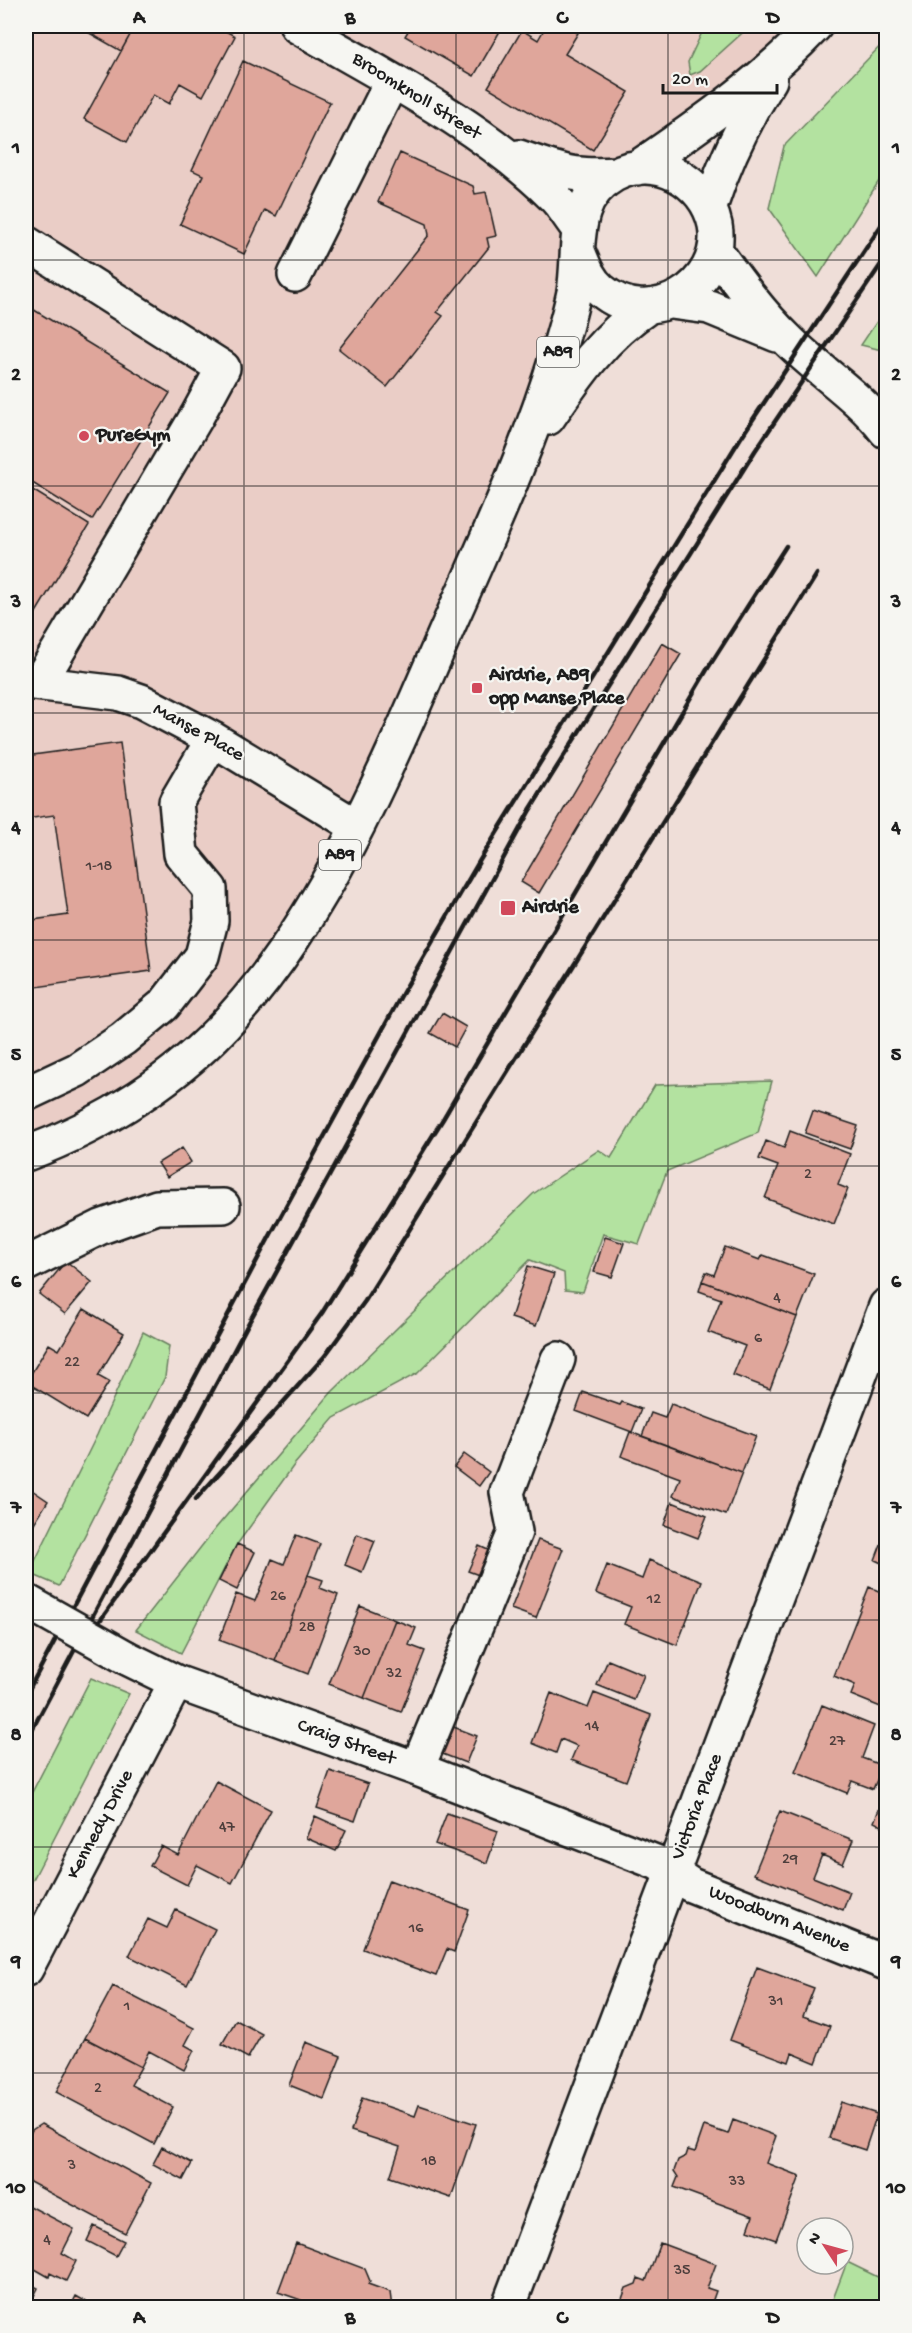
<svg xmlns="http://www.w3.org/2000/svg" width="912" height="2333" font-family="'Gochi Hand',sans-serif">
<rect width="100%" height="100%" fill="#efded8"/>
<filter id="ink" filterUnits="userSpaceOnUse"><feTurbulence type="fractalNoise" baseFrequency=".0167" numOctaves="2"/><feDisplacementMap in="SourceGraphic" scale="12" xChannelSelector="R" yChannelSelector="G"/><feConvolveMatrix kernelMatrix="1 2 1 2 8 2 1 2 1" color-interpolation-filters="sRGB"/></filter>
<g filter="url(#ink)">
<path fill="#eacdc6" d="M26 26H815L598 187 558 350 299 930 195 1053 26 1152Z"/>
<path fill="#b3e2a0" stroke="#687f5e" stroke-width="1.5" d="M705 26H750L700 71 690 75 688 62Z
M886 40V170L818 277 769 208 784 146Z
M886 308V351L861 345Z
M772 1081 758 1133 667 1171 639 1244 603 1234 583 1292 565 1290 564 1273 530 1260 418 1373 334 1418 294 1465 236 1546 181 1653 136 1630 215 1529 331 1393 533 1194 599 1150 611 1158 655 1085Z
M143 1332 169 1346 165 1377 59 1586 29 1573 97 1435Z
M91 1678 129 1694 26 1893V1804Z
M847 2262 886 2281V2307H830Z"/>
<path fill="#dfa69b" stroke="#1c1c1c" stroke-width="1.5" d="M77 26H135L121 51Z
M135 26H216L235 36 203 96 180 83 169 104 153 95 127 142 84 119Z
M411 26H503L474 76 405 36Z
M546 26H566L578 33 565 54 629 92 593 150 488 87 522 30 538 40Z
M243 61 330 102 276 216 265 210 244 254 180 224 203 175 192 170Z
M400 153 473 186 475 194 486 192 496 236 487 238 489 247 437 312 443 316 387 387 339 349 429 235 427 224 378 202Z
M26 305 170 393 92 520 26 479Z
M26 486 89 525 26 629Z
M662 643 681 654 539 893 521 882Z
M120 743 151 971 29 988 26 961V921L68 915 54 815 26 819V756Z
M442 1013 466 1027 455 1047 430 1033Z
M813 1111 858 1126 850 1149 805 1133Z
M790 1131 850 1154 838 1185 848 1189 834 1224 765 1198 778 1166 759 1159 766 1141 784 1148Z
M182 1148 191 1162 167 1177 158 1163Z
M605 1237 624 1243 612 1277 594 1272Z
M725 1247 760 1260 763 1255 814 1274 797 1317 702 1281 706 1272 714 1275Z
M66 1261 92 1282 65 1314 39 1294Z
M528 1266 554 1274 536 1326 511 1318Z
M702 1281 797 1317 770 1389 733 1375 745 1346 708 1332 721 1299 699 1291Z
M84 1309 124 1333 98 1376 109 1382 86 1419 26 1382 49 1344 59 1350Z
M583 1392 620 1405 622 1402 641 1409 632 1432 576 1411Z
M671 1404 756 1436 742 1473 642 1436 651 1413 665 1418Z
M630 1432 742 1473 726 1515 673 1496 680 1478 621 1456Z
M464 1454 489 1472 479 1486 454 1467Z
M26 1486 48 1501 26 1536Z
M672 1502 707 1516 698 1538 664 1525Z
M886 1531V1565L875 1560Z
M357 1534 375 1541 362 1572 345 1565Z
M296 1535 320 1544 275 1661 219 1640 236 1594 255 1601 272 1559 284 1564Z
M538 1540 563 1549 536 1618 511 1609Z
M237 1544 255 1552 237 1590 219 1581Z
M479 1546 497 1554 487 1578 468 1571Z
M649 1560 702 1581 677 1645 624 1624 631 1607 596 1593 607 1565 642 1579Z
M308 1575 323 1580 320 1588 338 1595 308 1674 275 1661Z
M869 1587 886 1594V1699L883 1708 851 1695 855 1685 834 1676Z
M360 1606 395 1620 364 1698 329 1684Z
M395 1620 416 1628 409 1645 425 1651 401 1712 364 1698Z
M608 1660 644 1675 634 1700 597 1685Z
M551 1693 588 1708 594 1693 651 1715 626 1781 571 1760 577 1746 561 1739 556 1753 532 1743Z
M822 1705 874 1726 862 1758 883 1766 873 1789 852 1781 847 1793 795 1772Z
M451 1726 477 1736 466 1763 440 1753Z
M330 1771 368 1784 355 1821 317 1808Z
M216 1781 271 1810 232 1883 197 1865 187 1885 150 1866 161 1846 178 1855Z
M880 1807 886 1810V1828L874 1822Z
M780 1811 853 1840 843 1864 822 1855 813 1877 850 1892 843 1910 754 1874Z
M447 1813 498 1831 487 1863 435 1844Z
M315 1816 346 1830 336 1851 306 1838Z
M389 1880 469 1910 454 1952 447 1949 436 1976 363 1949Z
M176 1910 215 1929 187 1985 129 1956 148 1919 167 1928Z
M757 1967 814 1988 803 2016 830 2026 816 2063 792 2053 789 2062 730 2040Z
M113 1986 194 2028 185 2045 194 2050 184 2070 149 2051 141 2067 85 2038Z
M236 2020 262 2034 248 2058 222 2044Z
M85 2038 141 2067 131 2085 173 2107 154 2144 56 2092Z
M306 2042 341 2056 324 2099 289 2085Z
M362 2098 415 2116 419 2105 476 2124 451 2198 390 2177 400 2147 351 2131Z
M841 2102 877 2114 865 2150 829 2138Z
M733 2120 776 2136 766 2163 800 2176 776 2240 748 2230 753 2216 674 2187 678 2177 674 2171 678 2160 686 2156 688 2150 695 2152 704 2126 728 2134Z
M41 2124 151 2183 125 2233 26 2180 27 2140 32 2130Z
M162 2147 192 2163 183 2180 153 2164Z
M26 2204 74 2229 62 2253 76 2261 66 2281 50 2273 49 2277 26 2264Z
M94 2226 124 2241 116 2256 87 2241Z
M296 2243 365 2269 370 2281 368 2284 390 2292 392 2308H299L301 2300 278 2292Z
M660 2243 716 2264 707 2288 716 2291 710 2308H627L622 2299 626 2288 636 2284 638 2278 646 2281Z
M26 2282 38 2288 28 2308H26Z
M76 2296 97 2308H70Z"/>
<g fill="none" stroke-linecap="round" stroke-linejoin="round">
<defs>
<path id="minor" d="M26 243 223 368 197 416 39 683
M295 275 392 81
M26 682 118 693 141 701 213 739 356 826
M26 1094 77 1070 123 1039 164 1005 202 956 211 921 210 889 181 854 176 802 213 739
M26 1264 101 1227 157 1207 223 1206
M127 1658 176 1682 417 1769 658 1863 691 1885 886 1963
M417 1769 515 1532 507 1492 558 1359
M26 1969 176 1682
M508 2308 886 1306"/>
<path id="major" d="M297 26C383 76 481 125 552 195 562 204 569 217 577 227
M519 157C559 171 573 177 616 174
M637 168C700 125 763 81 815 26
M710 207C725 161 744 121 770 80
M715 250C737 281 761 314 788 340 820 372 858 395 886 431
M671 302 709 307 777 335
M548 418C577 375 604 336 648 307
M26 1154C104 1125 180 1077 235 1014 327 912 389 763 443 638 485 543 528 451 558 352 564 332 570 312 574 292 581 249 569 200 614 175 655 152 706 181 715 225 726 286 649 332 601 290 589 280 584 266 578 251"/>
</defs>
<use href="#minor" stroke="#1c1c1c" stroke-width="38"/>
<use href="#major" stroke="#1c1c1c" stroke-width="38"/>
<use href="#minor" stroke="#f6f6f2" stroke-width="33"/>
<use href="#major" stroke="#f6f6f2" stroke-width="33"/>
<path stroke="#1c1c1c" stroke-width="4.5" d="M196 1499 324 1357 365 1301 817 574
M89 1636 322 1313 443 1119 708 668 786 546
M26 1695 271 1234 402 994 480 860 740 439 886 218
M26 1741 248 1324 530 810 755 451 886 257"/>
<defs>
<path id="minor-bridge" d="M26 1601 127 1658"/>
</defs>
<use href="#minor-bridge" stroke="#1c1c1c" stroke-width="38" stroke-linecap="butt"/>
<use href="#minor-bridge" stroke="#f6f6f2" stroke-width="33"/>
</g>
</g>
<path fill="none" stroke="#1c1c1c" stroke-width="1.5" stroke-opacity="0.55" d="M244 26V2308M456 26V2308M668 26V2308M26 260H886M26 486H886M26 713H886M26 940H886M26 1166H886M26 1393H886M26 1620H886M26 1847H886M26 2073H886"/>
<g fill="#d1495b" stroke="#f6f6f2" stroke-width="2">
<circle cx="84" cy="436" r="6"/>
<rect x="471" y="682" width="12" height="12" rx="3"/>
<rect x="500" y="900" width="16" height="16" rx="3"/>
</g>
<g text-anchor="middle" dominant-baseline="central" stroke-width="4.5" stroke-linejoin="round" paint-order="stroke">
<g font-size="16" fill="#4d3e3c">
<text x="99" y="867">1-18</text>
<text x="808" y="1175">2</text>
<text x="777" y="1299">4</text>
<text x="758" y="1339">6</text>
<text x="72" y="1363">22</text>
<text x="278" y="1597">26</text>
<text x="654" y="1600">12</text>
<text x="307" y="1628">28</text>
<text x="362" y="1652">30</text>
<text x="394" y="1674">32</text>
<text x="592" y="1727">14</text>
<text x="837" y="1742">27</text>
<text x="227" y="1828">47</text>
<text x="790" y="1860">29</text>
<text x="416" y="1929">16</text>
<text x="776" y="2002">31</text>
<text x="127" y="2007">1</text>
<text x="98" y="2089">2</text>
<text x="429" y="2162">18</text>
<text x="72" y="2166">3</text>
<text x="737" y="2182">33</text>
<text x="47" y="2241">4</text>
<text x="682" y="2271">35</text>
</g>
<g fill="#f6f6f2" stroke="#5d5d5c" stroke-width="1.5">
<rect x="537" y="337" width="42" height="30" rx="4.5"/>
<rect x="319" y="840" width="42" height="30" rx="4.5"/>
</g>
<g font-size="18" font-weight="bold" fill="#1c1c1c">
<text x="558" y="352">A89</text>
<text x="340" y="855">A89</text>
</g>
<g font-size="20" fill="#1c1c1c" stroke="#f6f6f2">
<text transform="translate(416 97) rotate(32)">Broomknoll Street</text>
<text transform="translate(198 733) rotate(29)">Manse Place</text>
<text transform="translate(346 1743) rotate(20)">Craig Street</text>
<text transform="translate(698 1807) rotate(-69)">Victoria Place</text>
<text transform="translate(101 1825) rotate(-62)">Kennedy Drive</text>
<text transform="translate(779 1920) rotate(22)">Woodburn Avenue</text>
</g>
<g font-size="20" font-weight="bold" fill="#1c1c1c" stroke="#f6f6f2" text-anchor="start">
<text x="96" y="436">PureGym</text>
<text x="489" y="676">Airdrie, A89<tspan x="489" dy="23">opp Manse Place</tspan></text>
<text x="522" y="908">Airdrie</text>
</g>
</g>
<rect width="912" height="2333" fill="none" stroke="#f6f6f2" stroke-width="66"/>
<g transform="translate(825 2246) rotate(306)"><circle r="28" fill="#f6f6f2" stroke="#9f9f9c" stroke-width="1.5"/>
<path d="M0-4.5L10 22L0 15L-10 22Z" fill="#d1495b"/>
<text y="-9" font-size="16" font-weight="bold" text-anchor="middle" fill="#1c1c1c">N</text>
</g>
<path d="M663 84v9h114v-9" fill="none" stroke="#1c1c1c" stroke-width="3"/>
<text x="672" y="84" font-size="18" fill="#1c1c1c" stroke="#f6f6f2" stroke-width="4.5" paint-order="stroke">20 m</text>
<rect x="33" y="33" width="846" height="2267" fill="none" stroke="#1c1c1c" stroke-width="2"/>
<g font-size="20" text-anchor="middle" font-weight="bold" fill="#1c1c1c">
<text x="139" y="23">A</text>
<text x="350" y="23">B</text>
<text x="562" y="23">C</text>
<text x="773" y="23">D</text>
<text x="16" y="153">1</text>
<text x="896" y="153">1</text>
<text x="16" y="380">2</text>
<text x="896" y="380">2</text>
<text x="16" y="607">3</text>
<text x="896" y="607">3</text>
<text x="16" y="833">4</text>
<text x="896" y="833">4</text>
<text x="16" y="1060">5</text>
<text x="896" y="1060">5</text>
<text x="16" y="1287">6</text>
<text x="896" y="1287">6</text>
<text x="16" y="1513">7</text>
<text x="896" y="1513">7</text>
<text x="16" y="1740">8</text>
<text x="896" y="1740">8</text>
<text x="16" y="1967">9</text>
<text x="896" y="1967">9</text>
<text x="16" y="2193">10</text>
<text x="896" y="2193">10</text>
<text x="139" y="2323">A</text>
<text x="350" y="2323">B</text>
<text x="562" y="2323">C</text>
<text x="773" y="2323">D</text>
</g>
</svg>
